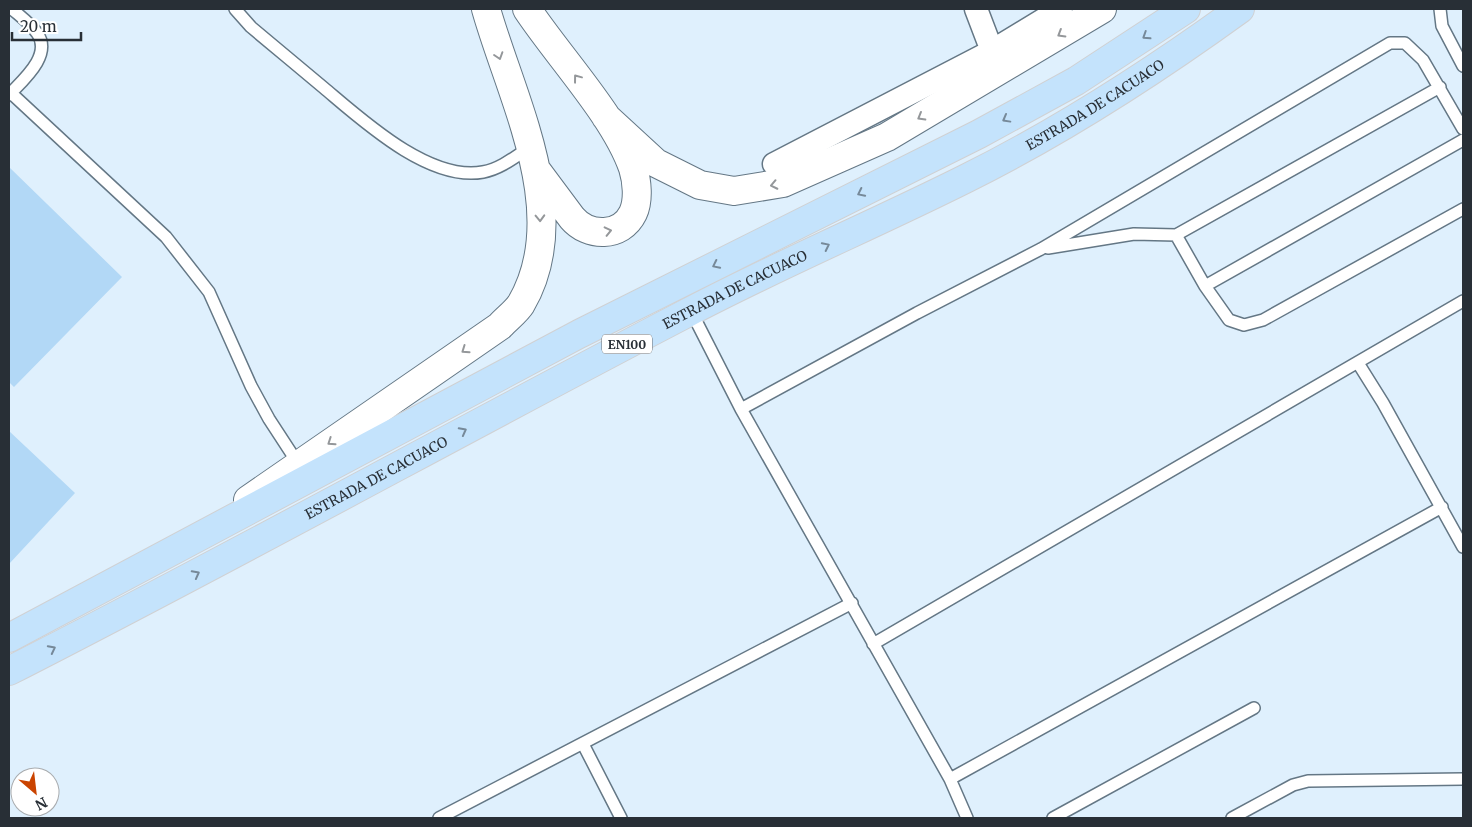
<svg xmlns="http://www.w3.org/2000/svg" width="1472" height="827" font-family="Merriweather,serif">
<rect width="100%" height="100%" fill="#dff0fd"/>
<path fill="#b2d8f6" d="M9 167 122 277 14 387 9 382Z
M9 431 75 493 9 564Z"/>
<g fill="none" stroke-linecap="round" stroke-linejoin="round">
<defs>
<path id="lane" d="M235 9 251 27C275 47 300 68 324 88 362 120 429 182 483 172 500 169 515 157 530 147
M1440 9 1442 26 1463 66
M11 93 166 237 209 292 251 386 269 419 299 465
M9 95C23 80 53 55 37 33 31 24 20 16 12 9
M1176 235 1440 87
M1048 248 1134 234 1176 235 1205 286 1229 320 1244 325 1263 320 1463 209
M1205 286 1463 140
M691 311 741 409 950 779 967 818
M1358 363 1383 403 1463 547
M741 409 917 313 1041 249 1390 43H1405L1423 60 1463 129
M873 644 1463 301
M583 744 621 818
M950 779 1442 507
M439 818 852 603
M1053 818 1254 708
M1232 818 1293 785 1308 781 1463 779"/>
<path id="street" d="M976 9 992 51
M774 164 992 51 1061 9"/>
<path id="secondary" d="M527 9C558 56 615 116 633 168 637 181 639 200 633 213 621 238 588 237 572 218L537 171
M606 117 656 163 700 185 734 191 783 183 887 137 1102 9
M248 500 500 326C506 319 516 312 521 304 574 214 511 98 486 9"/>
<g id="primary">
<path d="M9 638 579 334 979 134 1076 81 1186 9"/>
<path id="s1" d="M9 671C237 555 460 431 687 313 778 265 873 225 965 179 1062 131 1153 72 1240 9"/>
</g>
</defs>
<use href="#lane" stroke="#647785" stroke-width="14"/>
<use href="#street" stroke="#647785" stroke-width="25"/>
<use href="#secondary" stroke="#647785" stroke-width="30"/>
<use href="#primary" stroke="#d0d1d3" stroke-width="30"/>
<use href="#lane" stroke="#fff" stroke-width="11"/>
<use href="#street" stroke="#fff" stroke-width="22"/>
<use href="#secondary" stroke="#fff" stroke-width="28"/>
<use href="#primary" stroke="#c4e3fc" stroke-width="28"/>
</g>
<defs><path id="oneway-chevron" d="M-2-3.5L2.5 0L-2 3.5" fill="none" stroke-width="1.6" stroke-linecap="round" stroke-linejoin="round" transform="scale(1.25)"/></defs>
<g stroke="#94979a">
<use href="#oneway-chevron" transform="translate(1061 34) rotate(149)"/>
<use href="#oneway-chevron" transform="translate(499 56) rotate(72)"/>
<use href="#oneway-chevron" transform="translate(577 78) rotate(-127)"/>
<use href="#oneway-chevron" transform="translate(921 117) rotate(150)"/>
<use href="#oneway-chevron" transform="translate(774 185) rotate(168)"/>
<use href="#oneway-chevron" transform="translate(540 218) rotate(88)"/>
<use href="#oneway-chevron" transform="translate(608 231) rotate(-13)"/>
<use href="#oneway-chevron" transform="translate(465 350) rotate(145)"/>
<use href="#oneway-chevron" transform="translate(331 442) rotate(146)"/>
</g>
<g stroke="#768999">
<use href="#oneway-chevron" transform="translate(1146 36) rotate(147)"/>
<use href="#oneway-chevron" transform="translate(1006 119) rotate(151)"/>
<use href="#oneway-chevron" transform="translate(861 193) rotate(154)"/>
<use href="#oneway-chevron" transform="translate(826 246) rotate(-26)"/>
<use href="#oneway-chevron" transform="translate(716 265) rotate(154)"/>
<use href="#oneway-chevron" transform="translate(463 431) rotate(-28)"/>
<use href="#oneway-chevron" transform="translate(196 574) rotate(-28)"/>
<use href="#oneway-chevron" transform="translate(52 649) rotate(-27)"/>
</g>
<g text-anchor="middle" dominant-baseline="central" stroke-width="4" stroke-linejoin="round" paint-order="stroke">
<rect fill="#fff" stroke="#686d72" stroke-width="1" x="602" y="334.5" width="50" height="19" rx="4"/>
<g font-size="12" font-weight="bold" fill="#282f36">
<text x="627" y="344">EN100</text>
</g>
<g font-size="14" fill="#282f36" stroke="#fff">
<text stroke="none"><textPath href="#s1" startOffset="1225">ESTRADA DE CACUACO</textPath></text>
<text stroke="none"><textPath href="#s1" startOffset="820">ESTRADA DE CACUACO</textPath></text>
<text stroke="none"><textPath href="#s1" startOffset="415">ESTRADA DE CACUACO</textPath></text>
</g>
</g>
<rect width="1472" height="827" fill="none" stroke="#282f36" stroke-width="20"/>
<g transform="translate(35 792) rotate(152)"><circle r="24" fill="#ffffff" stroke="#a9acaf"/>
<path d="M0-4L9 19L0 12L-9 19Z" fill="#ca4401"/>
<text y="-8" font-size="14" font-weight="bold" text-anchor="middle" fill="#282f36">N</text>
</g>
<path d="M12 32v8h69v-8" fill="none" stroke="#282f36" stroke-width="2.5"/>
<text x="20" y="32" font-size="15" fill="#282f36" stroke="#ffffff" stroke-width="4" paint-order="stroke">20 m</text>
</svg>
